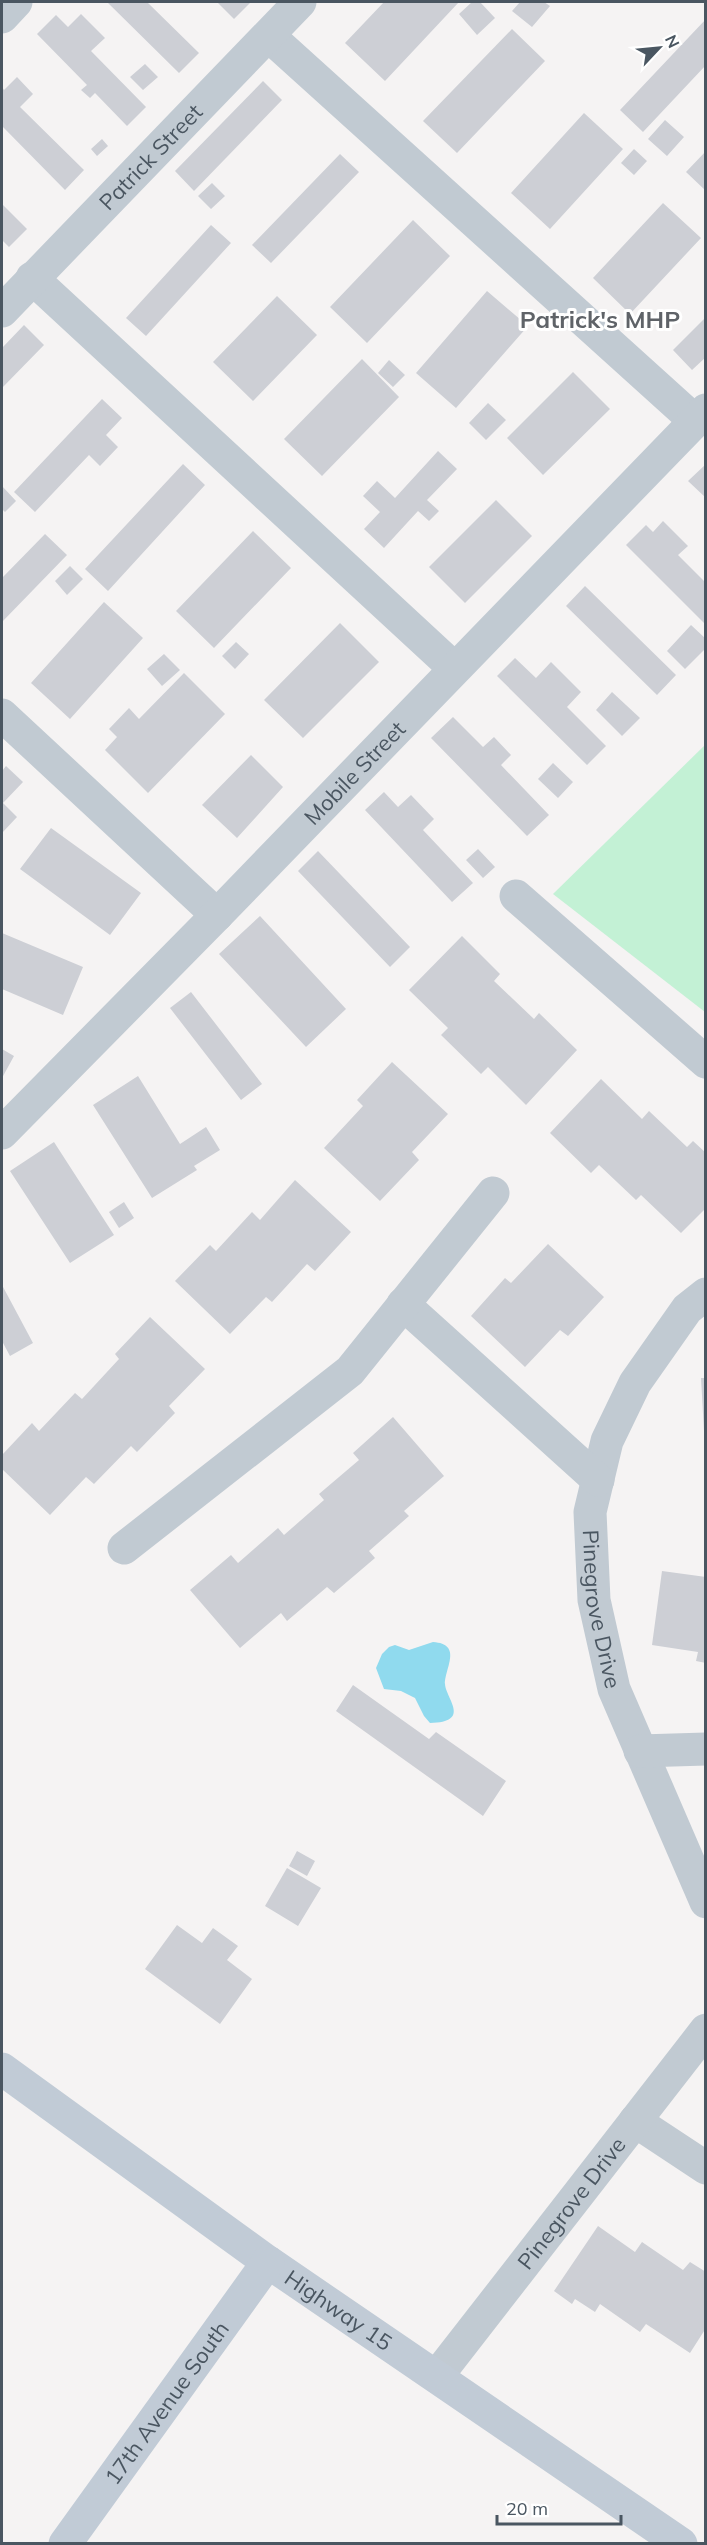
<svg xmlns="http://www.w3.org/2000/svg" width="707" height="2545" font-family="Mulish,sans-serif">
<rect width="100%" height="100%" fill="#f5f3f3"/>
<path fill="#c3f1d5" d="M705 745V1012L553 894Z"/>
<path fill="#90daee" d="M433 1642C463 1644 445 1668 445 1684 446 1699 472 1722 430 1723L424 1716 415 1698 401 1691 384 1689 376 1668 382 1654 389 1647 395 1645 409 1650Z"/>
<path fill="#cdcfd5" d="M107 2H147L199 53 179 73Z
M217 2H251L234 19Z
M384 2H459L385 81 345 43Z
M472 2H480L495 18 477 35 459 14Z
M520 2H544L550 6 532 27 512 11Z
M81 14 105 38 91 51 146 107 127 126 95 93 90 98 81 90 87 85 37 34 56 15 68 27Z
M706 19V65L643 132 620 110Z
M512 29 545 61 457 153 423 121Z
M145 64 158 77 143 90 130 77Z
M17 77 33 94 20 107 84 170 65 190 2 126V87L4 90Z
M263 81 282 100 194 191 175 171Z
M584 113 623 149 550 229 511 193Z
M665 120 684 137 667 156 648 139Z
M102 139 108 146 97 156 91 149Z
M634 149 647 161 634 175 621 163Z
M706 151V191L686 172Z
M340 154 359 172 271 263 252 245Z
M212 183 225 196 211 209 198 196Z
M663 203 701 238 630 314 593 278Z
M2 204 27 229 9 247 2 240Z
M413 220 450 256 367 343 330 307Z
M211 225 231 243 146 336 126 318Z
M487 291 528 326 456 408 416 373Z
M277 296 317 335 253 401 213 362Z
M706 317V357L692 370 673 350Z
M24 325 44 345 2 388V348Z
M362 359 399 397 322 476 284 439Z
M389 360 405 375 393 387 378 373Z
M573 372 610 409 543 475 507 438Z
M102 399 122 418 106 435 118 447 100 466 89 455 35 512 14 492Z
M488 403 506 420 486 440 469 423Z
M438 451 457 469 427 500 439 511 429 521 418 511 384 548 364 529 380 512 363 496 377 481 395 498Z
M183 464 205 485 108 591 85 569Z
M706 464V498L688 481Z
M2 486 16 501 5 512 2 509Z
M496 500 532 536 465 603 429 567Z
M663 521 688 546 678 555 706 583V625L626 545 646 525 653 532Z
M253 531 291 568 214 648 176 611Z
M45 534 67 555 2 622V578Z
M70 566 83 579 67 595 55 581Z
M585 586 676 675 657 695 566 606Z
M104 602 143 638 70 719 31 683Z
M340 623 379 662 303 738 264 700Z
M691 625 706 639V648L685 669 667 651Z
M236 642 249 654 235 669 222 656Z
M164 654 180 670 162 686 147 669Z
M515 658 536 678 551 662 581 692 567 707 606 746 587 765 497 676Z
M184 673 225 714 148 793 105 750 117 737 109 729 129 708 139 719Z
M612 692 640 718 622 736 596 710Z
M453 717 483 747 494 737 511 755 501 765 549 815 527 836 431 738Z
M251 755 283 787 237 838 202 805Z
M553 763 573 782 558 798 538 779Z
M6 766 23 782 3 803 17 817 2 833V771Z
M384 792 398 807 411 795 434 819 423 830 473 883 452 902 365 810Z
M51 828 141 893 110 935 20 869Z
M478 849 495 867 483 878 466 860Z
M318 851 410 947 390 967 298 871Z
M260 916 346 1009 306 1047 219 954Z
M2 933 83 967 63 1015 2 989Z
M462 936 500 974 494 981 534 1019 539 1013 577 1050 526 1105 488 1067 481 1074 441 1035 448 1028 409 990Z
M191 992 262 1084 241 1100 170 1008Z
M2 1049 14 1056 2 1078Z
M392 1062 448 1114 412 1152 419 1160 380 1201 324 1148 363 1106 357 1100Z
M138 1076 180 1144 206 1127 220 1150 194 1166 197 1170 152 1198 93 1105Z
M601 1079 642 1119 649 1111 687 1147 693 1141 706 1153V1208L681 1233 641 1195 636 1200 599 1165 591 1173 550 1133Z
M54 1142 114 1235 70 1263 10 1171Z
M295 1180 351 1232 315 1271 307 1264 272 1302 266 1297 230 1334 175 1281 210 1245 216 1251 252 1212 260 1220Z
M124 1202 134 1218 119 1228 109 1212Z
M548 1244 604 1297 568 1336 560 1330 525 1367 471 1316 505 1278 511 1283Z
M2 1285 33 1343 10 1356 2 1341Z
M150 1317 205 1369 169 1406 175 1413 137 1452 131 1446 94 1484 86 1477 50 1515 2 1469V1455L32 1423 39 1431 75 1393 82 1399 119 1359 115 1354Z
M701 1378H706V1431H704Z
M393 1417 444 1476 404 1511 409 1516 369 1551 375 1558 334 1593 327 1587 287 1621 281 1613 240 1648 190 1590 231 1555 238 1563 278 1528 284 1535 324 1500 319 1494 359 1460 353 1453Z
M662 1571 706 1577V1663L696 1661 698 1652 652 1645Z
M353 1685 429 1739 436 1732 506 1781 483 1816 336 1711Z
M297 1851 315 1861 307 1876 289 1866Z
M287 1868 321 1888 298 1926 265 1906Z
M177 1925 202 1943 213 1928 238 1946 227 1960 252 1979 220 2024 145 1969Z
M598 2226 635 2252 642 2242 683 2270 690 2262 706 2272V2328L690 2353 646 2324 640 2332 600 2304 595 2312 575 2299 572 2304 554 2291Z"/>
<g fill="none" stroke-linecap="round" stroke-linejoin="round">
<g stroke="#c1cad2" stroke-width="33">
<path d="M2 17 16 2"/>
<path d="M269 36 694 420"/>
<path d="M32 278 454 668"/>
<path id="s1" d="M2 311 300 2"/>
<path d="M2 715 217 915"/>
<path d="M516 896 706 1062"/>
<path id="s2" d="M2 1133 217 915 706 410"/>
<path id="s3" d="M706 1294 687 1309 635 1383 607 1441 590 1512 594 1600 614 1689 706 1902"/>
<path d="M403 1304 598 1480"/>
<path d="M124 1548 350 1371 493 1193"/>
<path d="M640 1751 706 1749"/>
<path d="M635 2121 706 2168"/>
<path id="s4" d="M437 2376 706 2030"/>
</g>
<g stroke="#c1cbd6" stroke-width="33">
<path id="s5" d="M2 2069 268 2262 681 2544"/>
<path id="s6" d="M65 2544 268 2262"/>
</g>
</g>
<g text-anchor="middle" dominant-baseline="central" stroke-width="6" stroke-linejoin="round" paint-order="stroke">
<g font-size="22" fill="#4a5661" stroke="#fff">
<text stroke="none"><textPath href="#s1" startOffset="214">Patrick Street</textPath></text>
<text stroke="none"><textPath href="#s2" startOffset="504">Mobile Street</textPath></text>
<text stroke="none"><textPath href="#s3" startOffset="350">Pinegrove Drive</textPath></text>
<text stroke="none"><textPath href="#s4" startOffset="219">Pinegrove Drive</textPath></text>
<text stroke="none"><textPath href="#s5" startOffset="414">Highway 15</textPath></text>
<text stroke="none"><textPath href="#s6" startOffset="174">17th Avenue South</textPath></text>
</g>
<g font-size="24" font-weight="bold" fill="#5f6368" stroke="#fff">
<text x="600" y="319">Patrick's MHP</text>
</g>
</g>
<rect width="707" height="2545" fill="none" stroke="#4a5661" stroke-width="6"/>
<g transform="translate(659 48) rotate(64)" stroke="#ffffff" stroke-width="4.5" paint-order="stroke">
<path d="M0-4.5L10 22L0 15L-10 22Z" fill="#4a5661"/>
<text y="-9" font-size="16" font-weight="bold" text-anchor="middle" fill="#4a5661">N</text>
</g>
<path d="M497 2515v9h124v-9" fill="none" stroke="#4a5661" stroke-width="3"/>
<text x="506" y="2515" font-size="18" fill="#4a5661" stroke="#ffffff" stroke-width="4.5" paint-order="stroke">20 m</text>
</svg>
